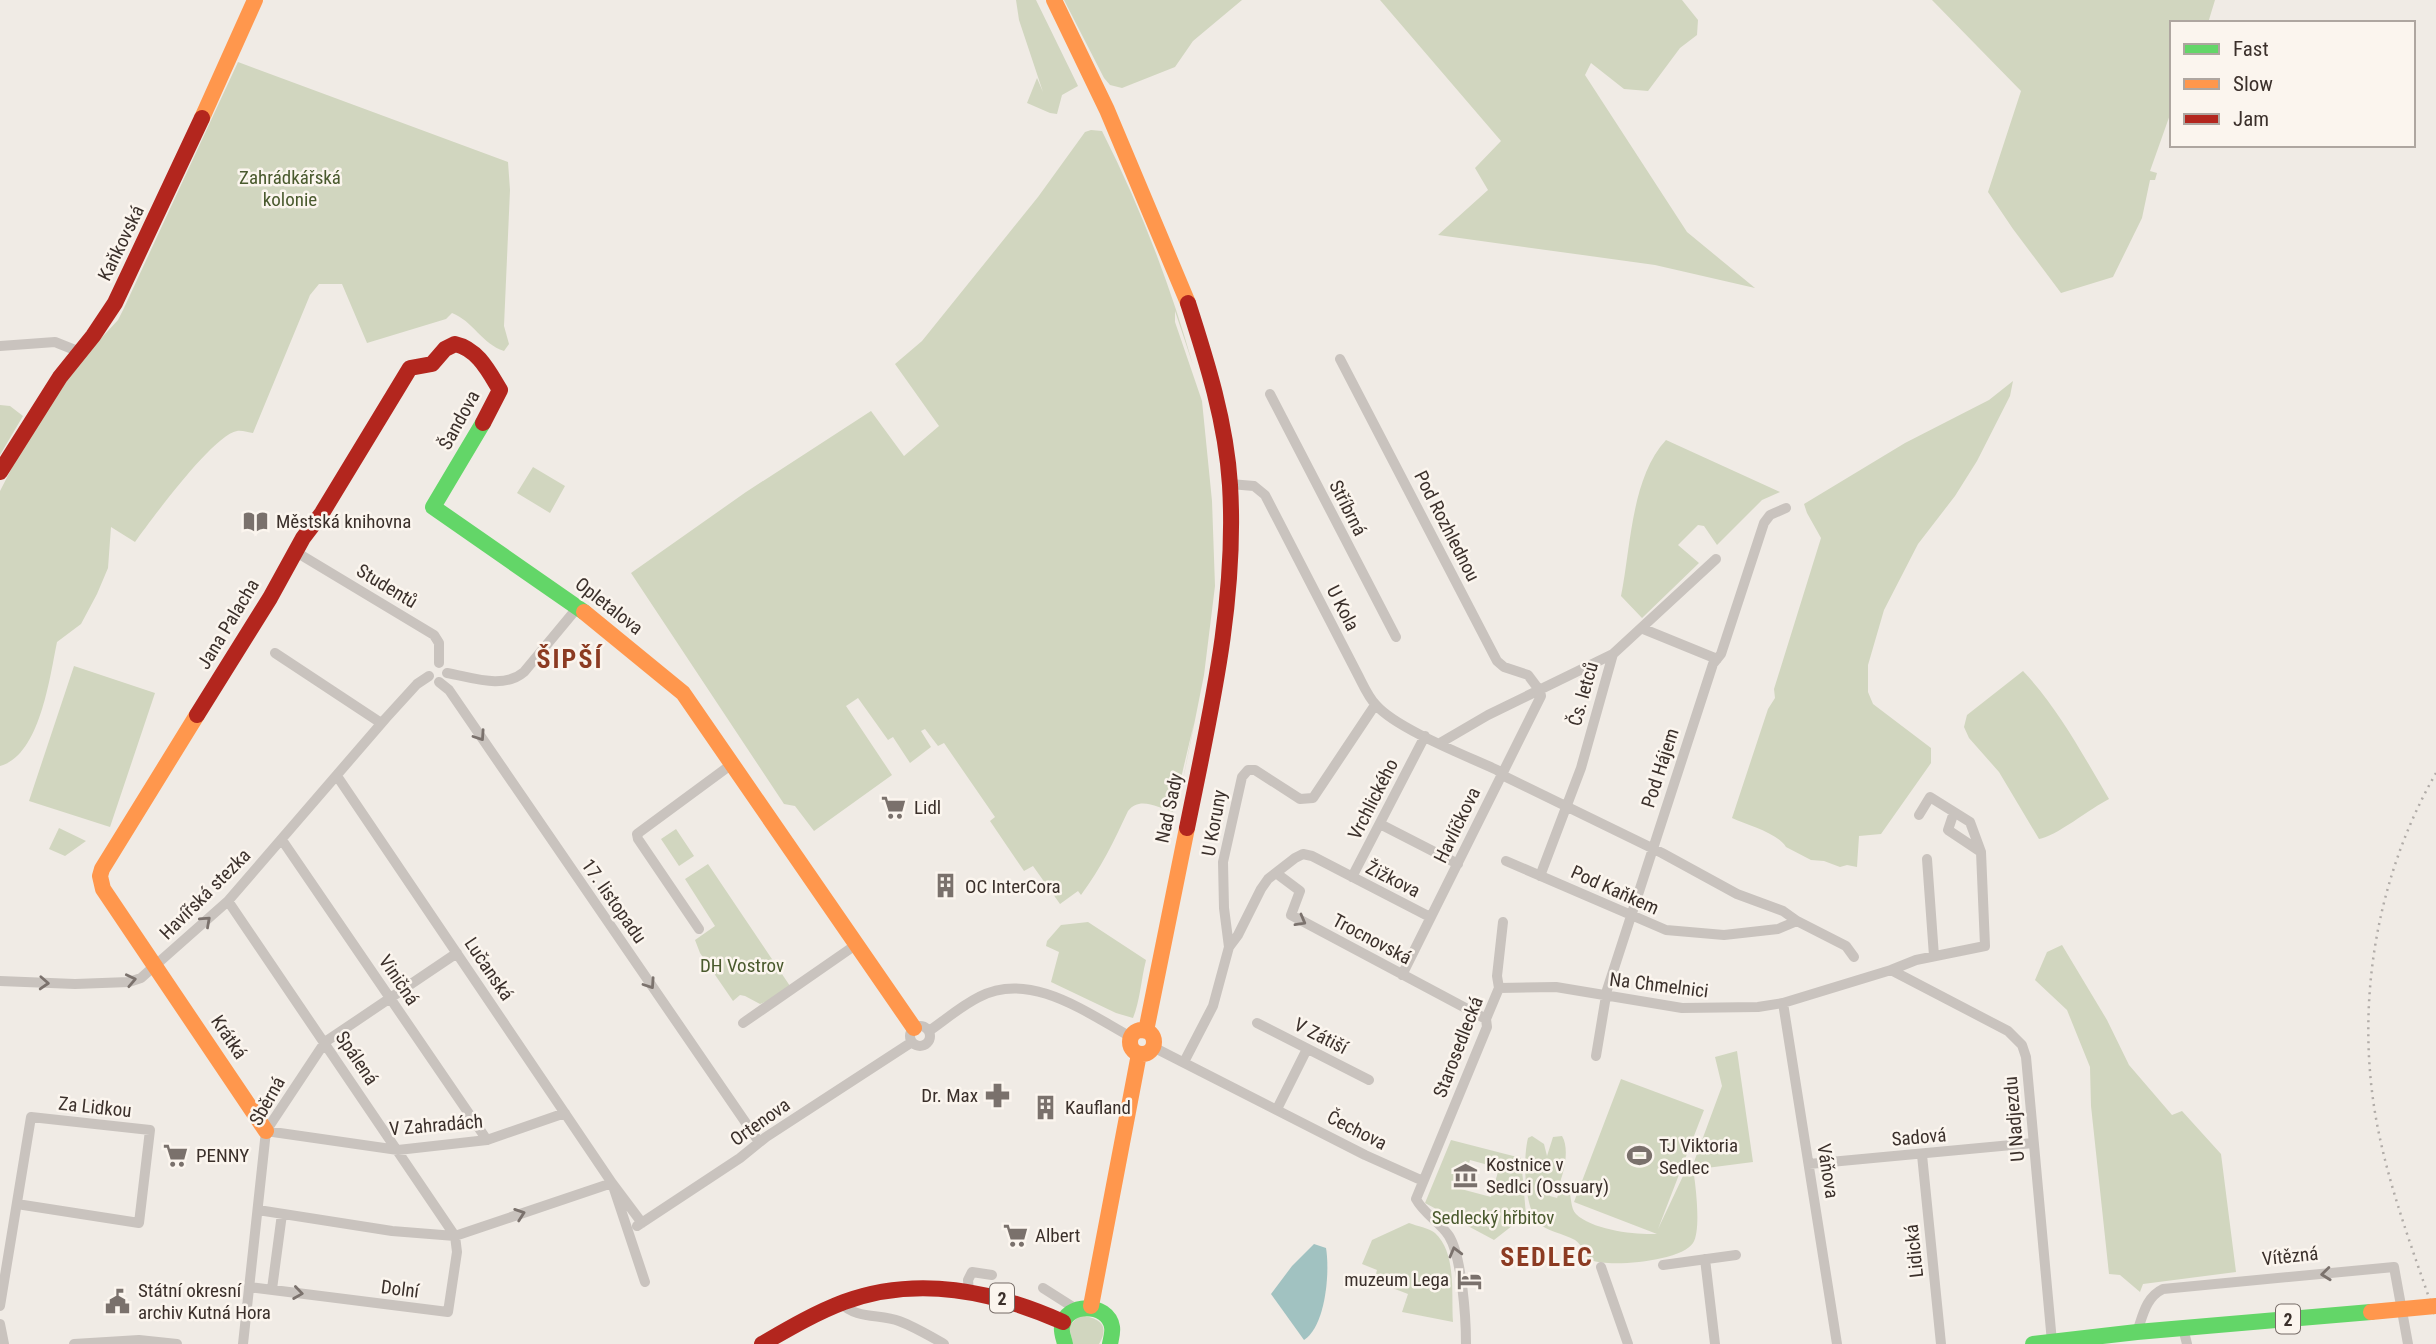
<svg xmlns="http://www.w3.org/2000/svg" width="2436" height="1344" font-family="'Roboto Condensed',sans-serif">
<rect width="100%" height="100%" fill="#f0ebe5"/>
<path fill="#d1d6bf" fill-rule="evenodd" d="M1016 0H1036L1078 86 1062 95 1057 114 1050 113 1027 103 1037 78 1043 92 1019 20Z
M1064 0H1242L1193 41 1175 67 1122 88 1110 85 1104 78Z
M1380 0H1682L1698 20 1697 35 1680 48 1648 91 1624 89 1591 63 1585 75 1687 232 1755 288 1655 265 1438 235 1488 190 1475 168 1501 141Z
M1932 0H2215L2208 23H2172V109L2150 171 2157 173 2155 180H2150L2142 218 2113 277 2061 293 2013 229 1988 192 2021 91Z
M238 62 508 162 510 190 504 326 509 344 504 351C482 344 473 321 452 313L446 319 367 343 342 284H319L310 295 253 433C249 433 242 430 237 431 213 435 151 520 135 542L111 527 108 568 97 594 81 624 57 642C50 676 40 756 0 766V491L35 423 77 364 118 320 124 308Z
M1091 130 1102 131C1140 206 1170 284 1193 365L1175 311V322L1202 401 1212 501 1215 586 1204 675 1177 810 1194 723 1173 812C1158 807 1139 796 1128 811 1114 841 1101 868 1081 895L1078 891 1060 904 1033 866 1024 871 990 821 995 817 944 743 938 746 925 729 921 731 931 747 910 763 893 737 888 740 858 698 846 706 892 775 814 831 795 806 784 804 631 573 746 492 871 411 904 456 939 426 895 364 922 341 1038 197 1085 132Z
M2013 381 2010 396 1977 461 1955 496 1918 544 1884 610 1868 665V692L1873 704 1931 748V763L1881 834 1859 836 1857 867 1847 865 1840 867 1824 861 1811 860 1786 847C1778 833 1747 825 1732 818L1768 709 1775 698 1774 689 1821 538 1807 513 1804 504 1905 443 1989 400Z
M0 405 10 406 23 416 0 455Z
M1666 440 1780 492 1762 500 1717 545 1704 526 1698 525 1678 545 1699 563 1642 618 1621 596C1631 547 1631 478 1666 440Z
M533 467 565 486 550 513 517 493Z
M74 666 155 693 110 827 29 801Z
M2023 671C2058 708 2083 755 2109 799 2091 808 2055 837 2039 839L1999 772 1969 738 1964 727 1967 715Z
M59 828 86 841 65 856 49 849Z
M676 829 694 856 679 866 661 839Z
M708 864 790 986 771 1000 760 1004 745 996 740 995 733 1001 700 953 695 940 715 926 685 879Z
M1088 922 1146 960C1141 980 1140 1001 1133 1018L1116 1013 1051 982 1059 952 1046 946 1047 941 1061 925Z
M2062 945 2107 1020 2129 1065 2172 1115 2182 1111 2221 1154 2236 1272 2143 1284 2140 1292 2120 1275 2109 1274 2091 1106 2090 1067 2067 1010 2035 980 2047 952Z
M1737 1051 1753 1162 1691 1170 1722 1086 1715 1057Z
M1621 1079 1704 1110 1658 1229 1684 1174 1686 1172 1694 1175C1696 1189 1701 1231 1693 1243 1682 1261 1609 1268 1591 1260 1584 1256 1583 1245 1575 1240 1563 1233 1546 1232 1537 1221 1524 1204 1523 1158 1528 1138L1532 1136 1544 1144 1547 1156 1553 1137 1562 1136C1570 1149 1564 1175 1557 1189L1550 1187 1546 1179 1550 1196 1557 1198 1561 1187 1568 1188C1572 1196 1570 1208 1576 1214 1592 1230 1636 1235 1657 1234L1574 1202Z
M1451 1140 1521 1158 1526 1215 1494 1240 1425 1203ZM1470 1160 1499 1168 1491 1197 1461 1189 1464 1178 1455 1175 1456 1168 1467 1171Z
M1409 1223C1417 1226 1429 1228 1435 1233 1457 1253 1451 1295 1453 1322L1402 1312 1408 1294 1374 1281 1377 1270 1362 1264 1372 1240Z
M1080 1315C1098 1318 1111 1324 1099 1344H1073L1069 1326Z"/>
<path fill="#a1c2c1" d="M1314 1244 1326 1248C1330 1271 1326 1326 1304 1340L1271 1294 1292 1266Z"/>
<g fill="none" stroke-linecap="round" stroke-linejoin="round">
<path stroke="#c9c3be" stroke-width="10" d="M0 346 55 342 80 352
M1340 359 1497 661 1504 667 1528 675 1540 691
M1270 394 1396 637
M1230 484 1254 486 1265 495 1359 677C1364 687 1369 698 1376 705 1397 729 1467 756 1497 770L1506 777 1662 853 1737 894 1783 911 1797 921 1846 946 1854 957
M296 552 434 635 439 643V663
M1641 628 1717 659
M275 653 381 723
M447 673C471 677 503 690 524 672L578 607
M439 682 449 690 759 1142
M1440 743 1488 715 1613 654
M337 776 612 1183 645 1282
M1919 815 1930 797 1970 822 1981 852
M1380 824 1458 864
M282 840 487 1140
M1927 859 1934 956
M1506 861 1666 930 1724 935 1778 929 1797 921
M1276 873 1300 891 1291 915 1486 1019
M1540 876 1581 768 1613 654 1716 559
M1352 877 1425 736
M228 901 455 1236 457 1252 448 1312 249 1287
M699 929 638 839 637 834 732 764
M1229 947 1224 908 1223 862 1242 777 1248 770H1255L1300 799 1313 798 1375 705
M1891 970 2008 1031 2022 1045 2026 1057 2052 1342
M1402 975 1541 696 1540 691
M0 981 75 984 129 982 141 978 228 901 386 718 417 684 429 676
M1499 988 1556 987 1682 1008 1758 1007 1783 1003 1891 970 1916 960 1985 946 1981 852 1948 830 1954 812
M1783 1003 1837 1344
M743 1023 857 944
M1257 1023 1369 1080
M910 1036a10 10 0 1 1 20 0a10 10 0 1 1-20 0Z
M929 1031C945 1020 961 1006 979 997 1030 970 1087 1013 1131 1037
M1153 1047 1365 1155 1423 1181
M1596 1056 1607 990 1713 664 1721 654 1764 523 1770 515 1786 508
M1184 1062 1213 1006 1229 947 1238 935 1261 889 1268 879 1295 858 1303 854 1312 856 1430 917
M1277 1109 1307 1049
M266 1131 398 1150 487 1140 565 1113
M1922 1155 1941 1344
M1809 1164 2033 1143
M258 1210 392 1231 455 1236 612 1183 642 1223
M637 1226 740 1158 766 1137 912 1042
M1705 1259 1715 1344
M1663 1265 1736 1255
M1601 1267 1628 1344
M1043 1288 1076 1309
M272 1289 282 1214
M969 1291 968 1280 972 1272 992 1275
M841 1303C855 1319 881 1314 899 1321 915 1327 930 1336 944 1344
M0 1306 31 1117 150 1130 139 1223 17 1204
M0 1324 4 1344
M2183 1328 2187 1344
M2137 1332C2143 1315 2146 1297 2163 1289L2394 1267 2408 1344
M74 1344 139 1340 177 1344
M243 1344 266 1131 325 1042 457 953
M1466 1344C1466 1318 1462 1257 1449 1236 1440 1222 1424 1214 1416 1199L1487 1027 1486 1019 1499 988 1497 976 1503 922"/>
<path stroke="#63d668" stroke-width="16" d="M483 423 433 507 584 612
M1065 1344C1064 1339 1061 1332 1062 1327 1065 1302 1108 1302 1112 1327 1113 1332 1111 1339 1110 1344
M2033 1344 2137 1332 2371 1312"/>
<path stroke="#ff974d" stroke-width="16" d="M1054 0 1107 110 1188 303
M202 118 255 0
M584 612 683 693 914 1028
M197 715 102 869 100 876 103 889 266 1131
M1130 1042a12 12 0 1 1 24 0a12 12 0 1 1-24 0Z
M1146 1031 1187 828
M1091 1306 1139 1054"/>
<path stroke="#b3261e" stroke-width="16" d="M0 472 60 377 93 336 115 303 202 118
M197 715 270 598 303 538 322 513 410 368 432 364 445 349 455 344C478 349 489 372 500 390L483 423
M1187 828C1210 714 1237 602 1230 485 1226 422 1207 362 1188 303
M762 1344C788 1329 815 1313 844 1302 918 1275 993 1291 1063 1322"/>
<path stroke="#b1aca8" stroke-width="2.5" stroke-dasharray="2 5" stroke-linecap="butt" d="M2436 773C2375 879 2354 1009 2378 1129 2391 1194 2415 1256 2436 1318"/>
<path stroke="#ff974d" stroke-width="16" d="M2371 1312 2436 1306"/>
</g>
<defs><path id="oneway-chevron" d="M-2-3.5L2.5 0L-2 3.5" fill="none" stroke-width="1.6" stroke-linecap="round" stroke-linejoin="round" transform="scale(1.75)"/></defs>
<g stroke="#7b726d">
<use href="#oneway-chevron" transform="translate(480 736) rotate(56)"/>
<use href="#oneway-chevron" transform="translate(206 921) rotate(-42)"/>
<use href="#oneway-chevron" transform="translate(1301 921) rotate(29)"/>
<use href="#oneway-chevron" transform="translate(131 980) rotate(-12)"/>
<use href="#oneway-chevron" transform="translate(44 983) rotate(3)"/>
<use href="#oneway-chevron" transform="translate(650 984) rotate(56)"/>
<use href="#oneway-chevron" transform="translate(520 1214) rotate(-19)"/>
<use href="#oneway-chevron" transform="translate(1455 1252) rotate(-105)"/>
<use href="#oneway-chevron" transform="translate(2326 1274) rotate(174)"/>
<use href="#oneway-chevron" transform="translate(298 1293) rotate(8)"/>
</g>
<defs>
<symbol id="library-bare" viewBox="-9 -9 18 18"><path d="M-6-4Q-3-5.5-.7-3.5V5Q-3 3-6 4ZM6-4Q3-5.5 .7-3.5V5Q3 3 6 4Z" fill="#7a716c" stroke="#fbf5ee" stroke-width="2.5" paint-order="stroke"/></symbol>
<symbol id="supermarket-bare" viewBox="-9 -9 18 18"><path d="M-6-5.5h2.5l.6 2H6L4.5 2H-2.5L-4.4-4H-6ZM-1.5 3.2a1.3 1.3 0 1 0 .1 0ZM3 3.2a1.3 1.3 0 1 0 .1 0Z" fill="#7a716c" stroke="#fbf5ee" stroke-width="2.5" paint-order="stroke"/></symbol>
<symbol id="building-bare" viewBox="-9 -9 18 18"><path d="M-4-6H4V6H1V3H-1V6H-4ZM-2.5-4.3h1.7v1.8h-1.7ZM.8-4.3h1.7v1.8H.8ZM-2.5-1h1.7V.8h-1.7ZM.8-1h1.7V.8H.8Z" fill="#7a716c" stroke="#fbf5ee" stroke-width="2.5" paint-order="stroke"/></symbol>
<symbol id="pharmacy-bare" viewBox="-9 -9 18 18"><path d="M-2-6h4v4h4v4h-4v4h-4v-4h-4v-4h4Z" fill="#7a716c" stroke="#fbf5ee" stroke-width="2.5" paint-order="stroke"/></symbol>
<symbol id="stadium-bare" viewBox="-9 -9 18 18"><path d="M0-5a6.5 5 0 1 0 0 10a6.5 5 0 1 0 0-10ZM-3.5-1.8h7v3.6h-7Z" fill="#7a716c" stroke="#fbf5ee" stroke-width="2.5" paint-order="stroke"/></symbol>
<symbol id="museum-bare" viewBox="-9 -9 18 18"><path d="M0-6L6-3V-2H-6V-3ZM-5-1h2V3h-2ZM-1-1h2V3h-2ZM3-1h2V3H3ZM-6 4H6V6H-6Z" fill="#7a716c" stroke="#fbf5ee" stroke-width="2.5" paint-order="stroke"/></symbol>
<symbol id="hotel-bare" viewBox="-9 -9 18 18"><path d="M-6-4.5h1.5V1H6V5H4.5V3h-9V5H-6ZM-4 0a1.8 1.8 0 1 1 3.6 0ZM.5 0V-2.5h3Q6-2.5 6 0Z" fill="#7a716c" stroke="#fbf5ee" stroke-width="2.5" paint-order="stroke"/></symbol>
<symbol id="civic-bare" viewBox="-9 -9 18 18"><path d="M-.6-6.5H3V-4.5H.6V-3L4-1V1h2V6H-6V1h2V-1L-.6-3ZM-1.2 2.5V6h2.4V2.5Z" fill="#7a716c" stroke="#fbf5ee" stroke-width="2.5" paint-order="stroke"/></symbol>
</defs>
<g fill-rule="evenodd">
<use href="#library-bare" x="238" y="504" width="35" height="35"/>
<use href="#supermarket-bare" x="876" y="790" width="35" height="35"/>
<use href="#building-bare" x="928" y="868" width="35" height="35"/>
<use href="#pharmacy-bare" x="980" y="1078" width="35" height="35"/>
<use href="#building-bare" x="1028" y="1090" width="35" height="35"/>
<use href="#supermarket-bare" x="158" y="1138" width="35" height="35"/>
<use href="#stadium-bare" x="1622" y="1138" width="35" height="35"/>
<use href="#museum-bare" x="1448" y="1158" width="35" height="35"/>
<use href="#supermarket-bare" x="998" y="1218" width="35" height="35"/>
<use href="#hotel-bare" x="1452" y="1262" width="35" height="35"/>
<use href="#civic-bare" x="100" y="1284" width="35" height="35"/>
</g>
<g text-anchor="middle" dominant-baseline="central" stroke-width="5" stroke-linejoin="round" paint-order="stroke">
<g fill="#fbf5ee" stroke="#756b66" stroke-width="2">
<rect x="990" y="1283.5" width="24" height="29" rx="5"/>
<rect x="2276" y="1304.5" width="24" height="29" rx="5"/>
</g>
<g font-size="18" font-weight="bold" fill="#3b302b">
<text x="1002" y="1298">2</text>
<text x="2288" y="1319">2</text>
</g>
<g font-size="19" fill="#4a5a2e" stroke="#fbf5ee">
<text x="290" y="177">Zahrádkářská<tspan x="290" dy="22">kolonie</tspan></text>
<text x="742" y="965">DH Vostrov</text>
<text x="1493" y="1217">Sedlecký hřbitov</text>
</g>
<g font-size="19" fill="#3b302b" stroke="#fbf5ee">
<text transform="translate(121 243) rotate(-64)">Kaňkovská</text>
<text transform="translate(459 420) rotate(-61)">Šandova</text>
<text transform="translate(1348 508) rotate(63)">Stříbrná</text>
<text transform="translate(1447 526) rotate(63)">Pod Rozhlednou</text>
<text transform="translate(387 586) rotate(31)">Studentů</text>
<text transform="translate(609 606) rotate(38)">Opletalova</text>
<text transform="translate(1343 608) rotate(63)">U Kola</text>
<text transform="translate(228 624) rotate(-59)">Jana Palacha</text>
<text transform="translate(1583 694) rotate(-74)">Čs. letců</text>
<text transform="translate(1660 768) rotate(-72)">Pod Hájem</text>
<text transform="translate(1373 799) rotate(-63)">Vrchlického</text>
<text transform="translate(1169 808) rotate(-78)">Nad Sady</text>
<text transform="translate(1214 823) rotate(-80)">U Koruny</text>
<text transform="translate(1457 825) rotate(-64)">Havlíčkova</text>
<text transform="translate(1393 879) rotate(27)">Žižkova</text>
<text transform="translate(1615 890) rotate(24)">Pod Kaňkem</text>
<text transform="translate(205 894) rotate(-45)">Havířská stezka</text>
<text transform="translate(614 901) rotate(55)">17. listopadu</text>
<text transform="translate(1372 939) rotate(28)">Trocnovská</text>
<text transform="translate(489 969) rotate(56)">Lučanská</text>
<text transform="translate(399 980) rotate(56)">Viničná</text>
<text transform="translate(1659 985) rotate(7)">Na Chmelnici</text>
<text transform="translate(1321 1036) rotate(27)">V Zátiší</text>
<text transform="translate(229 1037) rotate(56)">Krátká</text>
<text transform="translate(1458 1047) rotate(-69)">Starosedlecká</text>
<text transform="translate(357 1058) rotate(56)">Spálená</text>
<text transform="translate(267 1101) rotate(-61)">Sběrná</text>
<text transform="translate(95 1107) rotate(6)">Za Lidkou</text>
<text transform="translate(2014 1119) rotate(-95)">U Nadjezdu</text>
<text transform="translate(760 1122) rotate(-35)">Ortenova</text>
<text transform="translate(436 1125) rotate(-5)">V Zahradách</text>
<text transform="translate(1357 1130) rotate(27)">Čechova</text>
<text transform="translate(1919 1137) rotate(-5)">Sadová</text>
<text transform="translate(1828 1171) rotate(81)">Váňova</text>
<text transform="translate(1914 1251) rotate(-96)">Lidická</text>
<text transform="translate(2290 1256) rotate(-6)">Vítězná</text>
<text transform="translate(400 1289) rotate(7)">Dolní</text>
</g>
<g font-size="19" fill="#3b302b" stroke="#fbf5ee" text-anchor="start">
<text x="276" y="521">Městská knihovna</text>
<text x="914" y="807">Lidl</text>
<text x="965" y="886">OC InterCora</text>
<text x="978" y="1095" text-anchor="end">Dr. Max</text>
<text x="1065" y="1107">Kaufland</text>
<text x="1659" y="1145">TJ Viktoria<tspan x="1659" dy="22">Sedlec</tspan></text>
<text x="196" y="1155">PENNY</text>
<text x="1486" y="1164">Kostnice v<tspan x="1486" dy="22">Sedlci (Ossuary)</tspan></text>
<text x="1035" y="1235">Albert</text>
<text x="1449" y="1279" text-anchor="end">muzeum Lega</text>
<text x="138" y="1290">Státní okresní<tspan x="138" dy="22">archiv Kutná Hora</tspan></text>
</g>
<g font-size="26" font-weight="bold" letter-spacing="2" fill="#8c3b22" stroke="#fbf5ee">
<text x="570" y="659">ŠIPŠÍ</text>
<text x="1547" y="1257">SEDLEC</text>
</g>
</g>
<rect x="2170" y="21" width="245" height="126" fill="#fbf5ee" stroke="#aea6a0" stroke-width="2"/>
<rect x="2184" y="44" width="35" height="10" fill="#63d668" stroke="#aea6a0" stroke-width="2"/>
<text x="2233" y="56" font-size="21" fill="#3b302b">Fast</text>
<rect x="2184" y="79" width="35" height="10" fill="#ff974d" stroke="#aea6a0" stroke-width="2"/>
<text x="2233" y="91" font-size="21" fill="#3b302b">Slow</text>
<rect x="2184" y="114" width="35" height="10" fill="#b3261e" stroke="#aea6a0" stroke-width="2"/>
<text x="2233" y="126" font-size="21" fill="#3b302b">Jam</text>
</svg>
